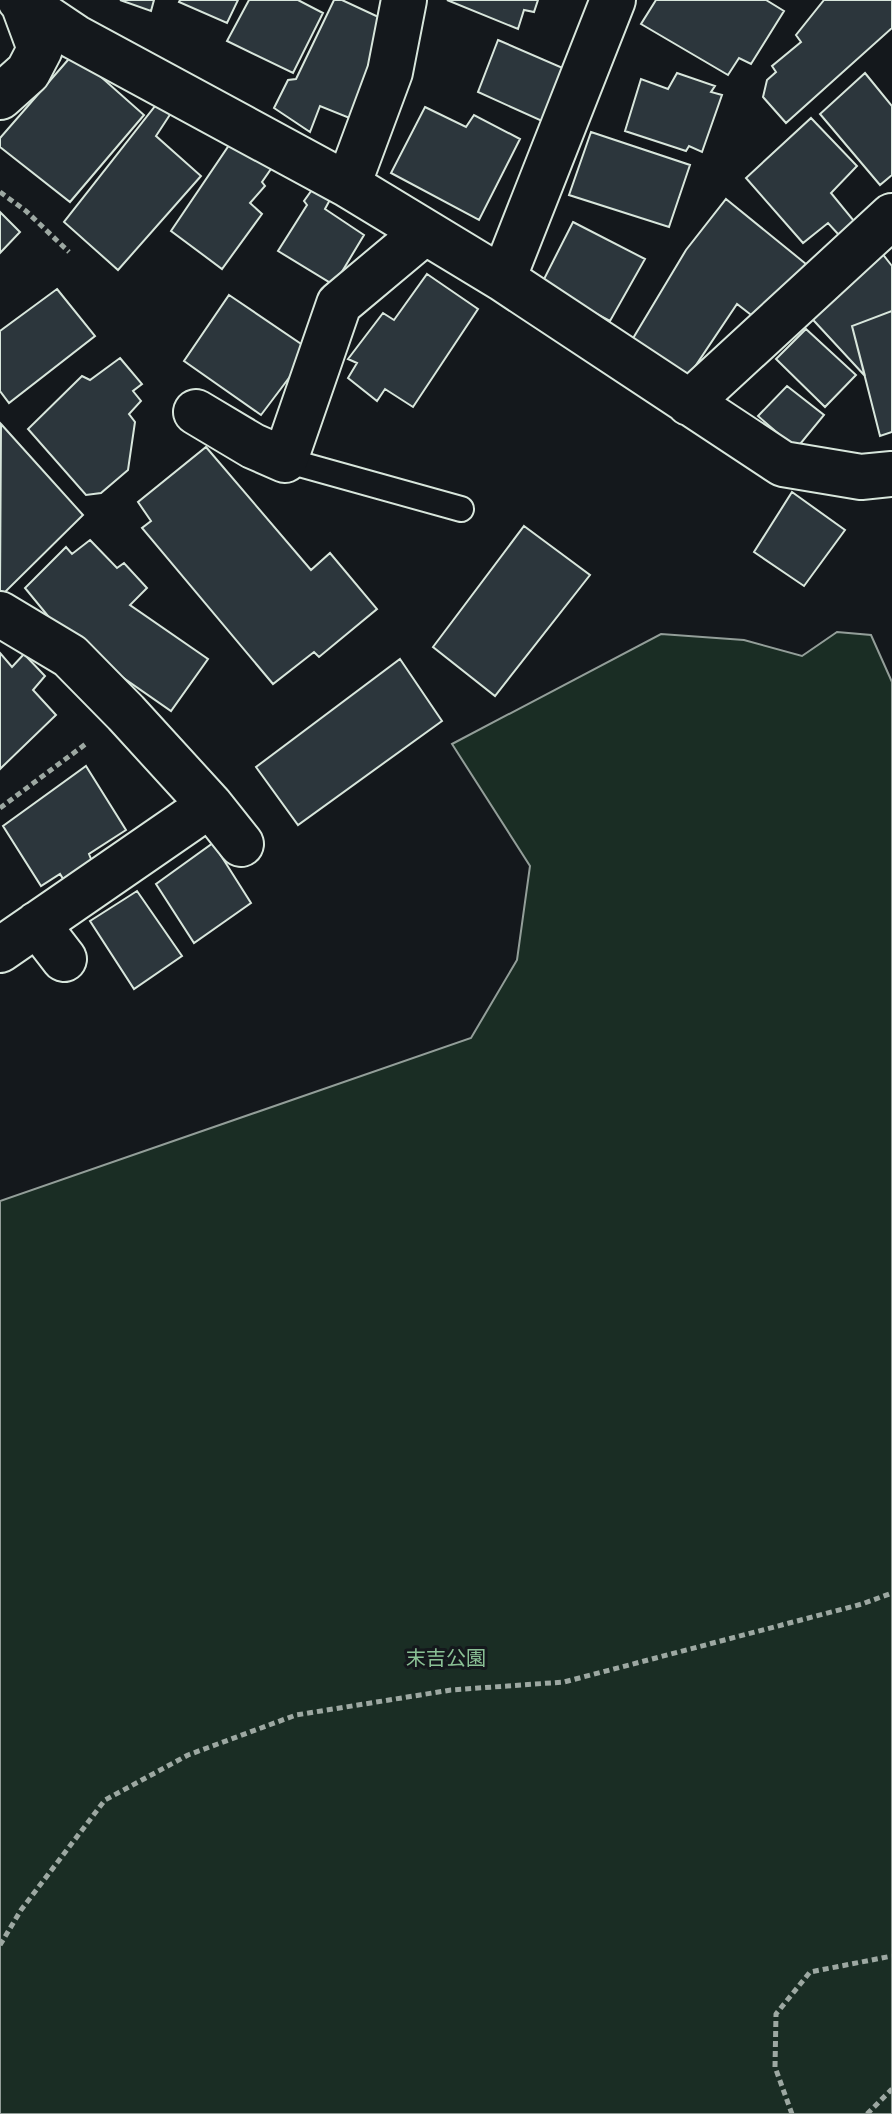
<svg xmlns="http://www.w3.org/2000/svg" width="892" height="2114" font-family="Manrope,'Noto Sans JP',sans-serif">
<rect width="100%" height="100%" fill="#14181c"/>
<path fill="#1a2d24" stroke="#939e99" stroke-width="2" d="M837 632 871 635 892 682V2114H0V1201L471 1038 517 960 530 866 452 744 661 634 744 640 802 656Z"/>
<path fill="#2c363c" stroke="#d8e6dc" stroke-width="2" d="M120 0H154L151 11Z
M180 0H238L227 23 179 2Z
M249 0H298L323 13 293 73 227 41Z
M334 0H342L400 27 352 119 320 106 310 132 274 108 288 80 296 79Z
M447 0H538L534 12 524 10 518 29Z
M656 0H766L784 11 751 64 739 58 728 75 641 24Z
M824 0H892V28L786 123 763 97 767 80 776 72 772 66 801 42 796 35Z
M498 40 565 69 542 121 478 92Z
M74 53 144 115 70 202 0 147V138Z
M677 73 715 86 711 92 722 95 702 152 689 146 686 151 625 131 641 79 668 89Z
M865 73 892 106V175L880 185 820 114Z
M163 96 175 107 156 136 201 176 118 270 64 222Z
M425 107 466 127 474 115 520 139 479 220 391 173Z
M811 118 857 166 831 193 854 221 846 234H838L828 223 803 243 746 178Z
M240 129 280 156 262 182 265 186 250 203 262 214 222 269 171 231Z
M591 132 690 165 669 227 569 195Z
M314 187 332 196 325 209 364 235 334 285 278 251 307 205 304 201Z
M726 199 806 264 755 318 737 304 688 377 632 340 686 250Z
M0 212 20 232 0 253Z
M573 222 645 259 610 321 541 285Z
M874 243 892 266V311L852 326 865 376 803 309Z
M427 274 478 309 413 407 385 389 377 401 348 378 357 363 348 359 383 313 394 320Z
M57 289 95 336 9 403 0 391V331Z
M229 295 310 350 261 415 184 361Z
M892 311V432L880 436 852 326Z
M806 329 856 375 825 407 776 359Z
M120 358 142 384 133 391 141 401 129 414 135 422 128 470 101 493 86 495 28 429 82 376 90 380Z
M787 386 824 415 796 449 758 416Z
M1 424 83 515 4 593 0 590Z
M206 447 311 570 330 553 377 609 319 657 314 652 273 684 142 528 151 521 138 502Z
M792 492 845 530 804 586 754 552Z
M524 526 590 575 495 696 433 647Z
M90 540 117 568 124 563 147 588 130 605 208 659 171 711 66 638 25 588 66 547 72 554Z
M0 653 12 667 24 654 45 676 33 690 56 715 0 769Z
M400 659 442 721 298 825 256 767Z
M86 766 126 830 89 854 93 864 65 882 60 874 41 886 3 826Z
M213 843 251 903 194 943 156 884Z
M137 891 182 956 134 989 90 921Z"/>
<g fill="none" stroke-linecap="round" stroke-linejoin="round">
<defs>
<path id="lane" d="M285 460 461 509"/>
<path id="street" d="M20 0 75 37 348 185 503 279 783 464 861 477 892 474
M0 97 28 72 40 49 23 3
M348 185 390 72 404 0
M503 279 613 0
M689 403 892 216
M196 412 253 446 285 460 339 304 425 232
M0 614 70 656 126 713 210 805 0 950
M210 805 241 844
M37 924 64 959"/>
</defs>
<use href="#lane" stroke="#d8e6dc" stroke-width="28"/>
<use href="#street" stroke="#d8e6dc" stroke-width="48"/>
<path stroke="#9da8a2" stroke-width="5" stroke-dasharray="6 4" stroke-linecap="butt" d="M0 192 26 211 69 252
M0 808 87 743
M0 1945 21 1910 105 1800 188 1755 296 1715 451 1690 564 1682 862 1604 892 1593
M792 2114 775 2067 776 2014 810 1972 892 1956
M867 2114 892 2089"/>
<use href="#lane" stroke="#14181c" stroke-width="24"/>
<use href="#street" stroke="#14181c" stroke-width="44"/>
</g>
<g text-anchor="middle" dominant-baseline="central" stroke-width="6" stroke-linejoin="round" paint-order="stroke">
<g font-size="20" fill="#8ac095" stroke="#14181c">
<text x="446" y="1657">末吉公園</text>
</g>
</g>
</svg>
